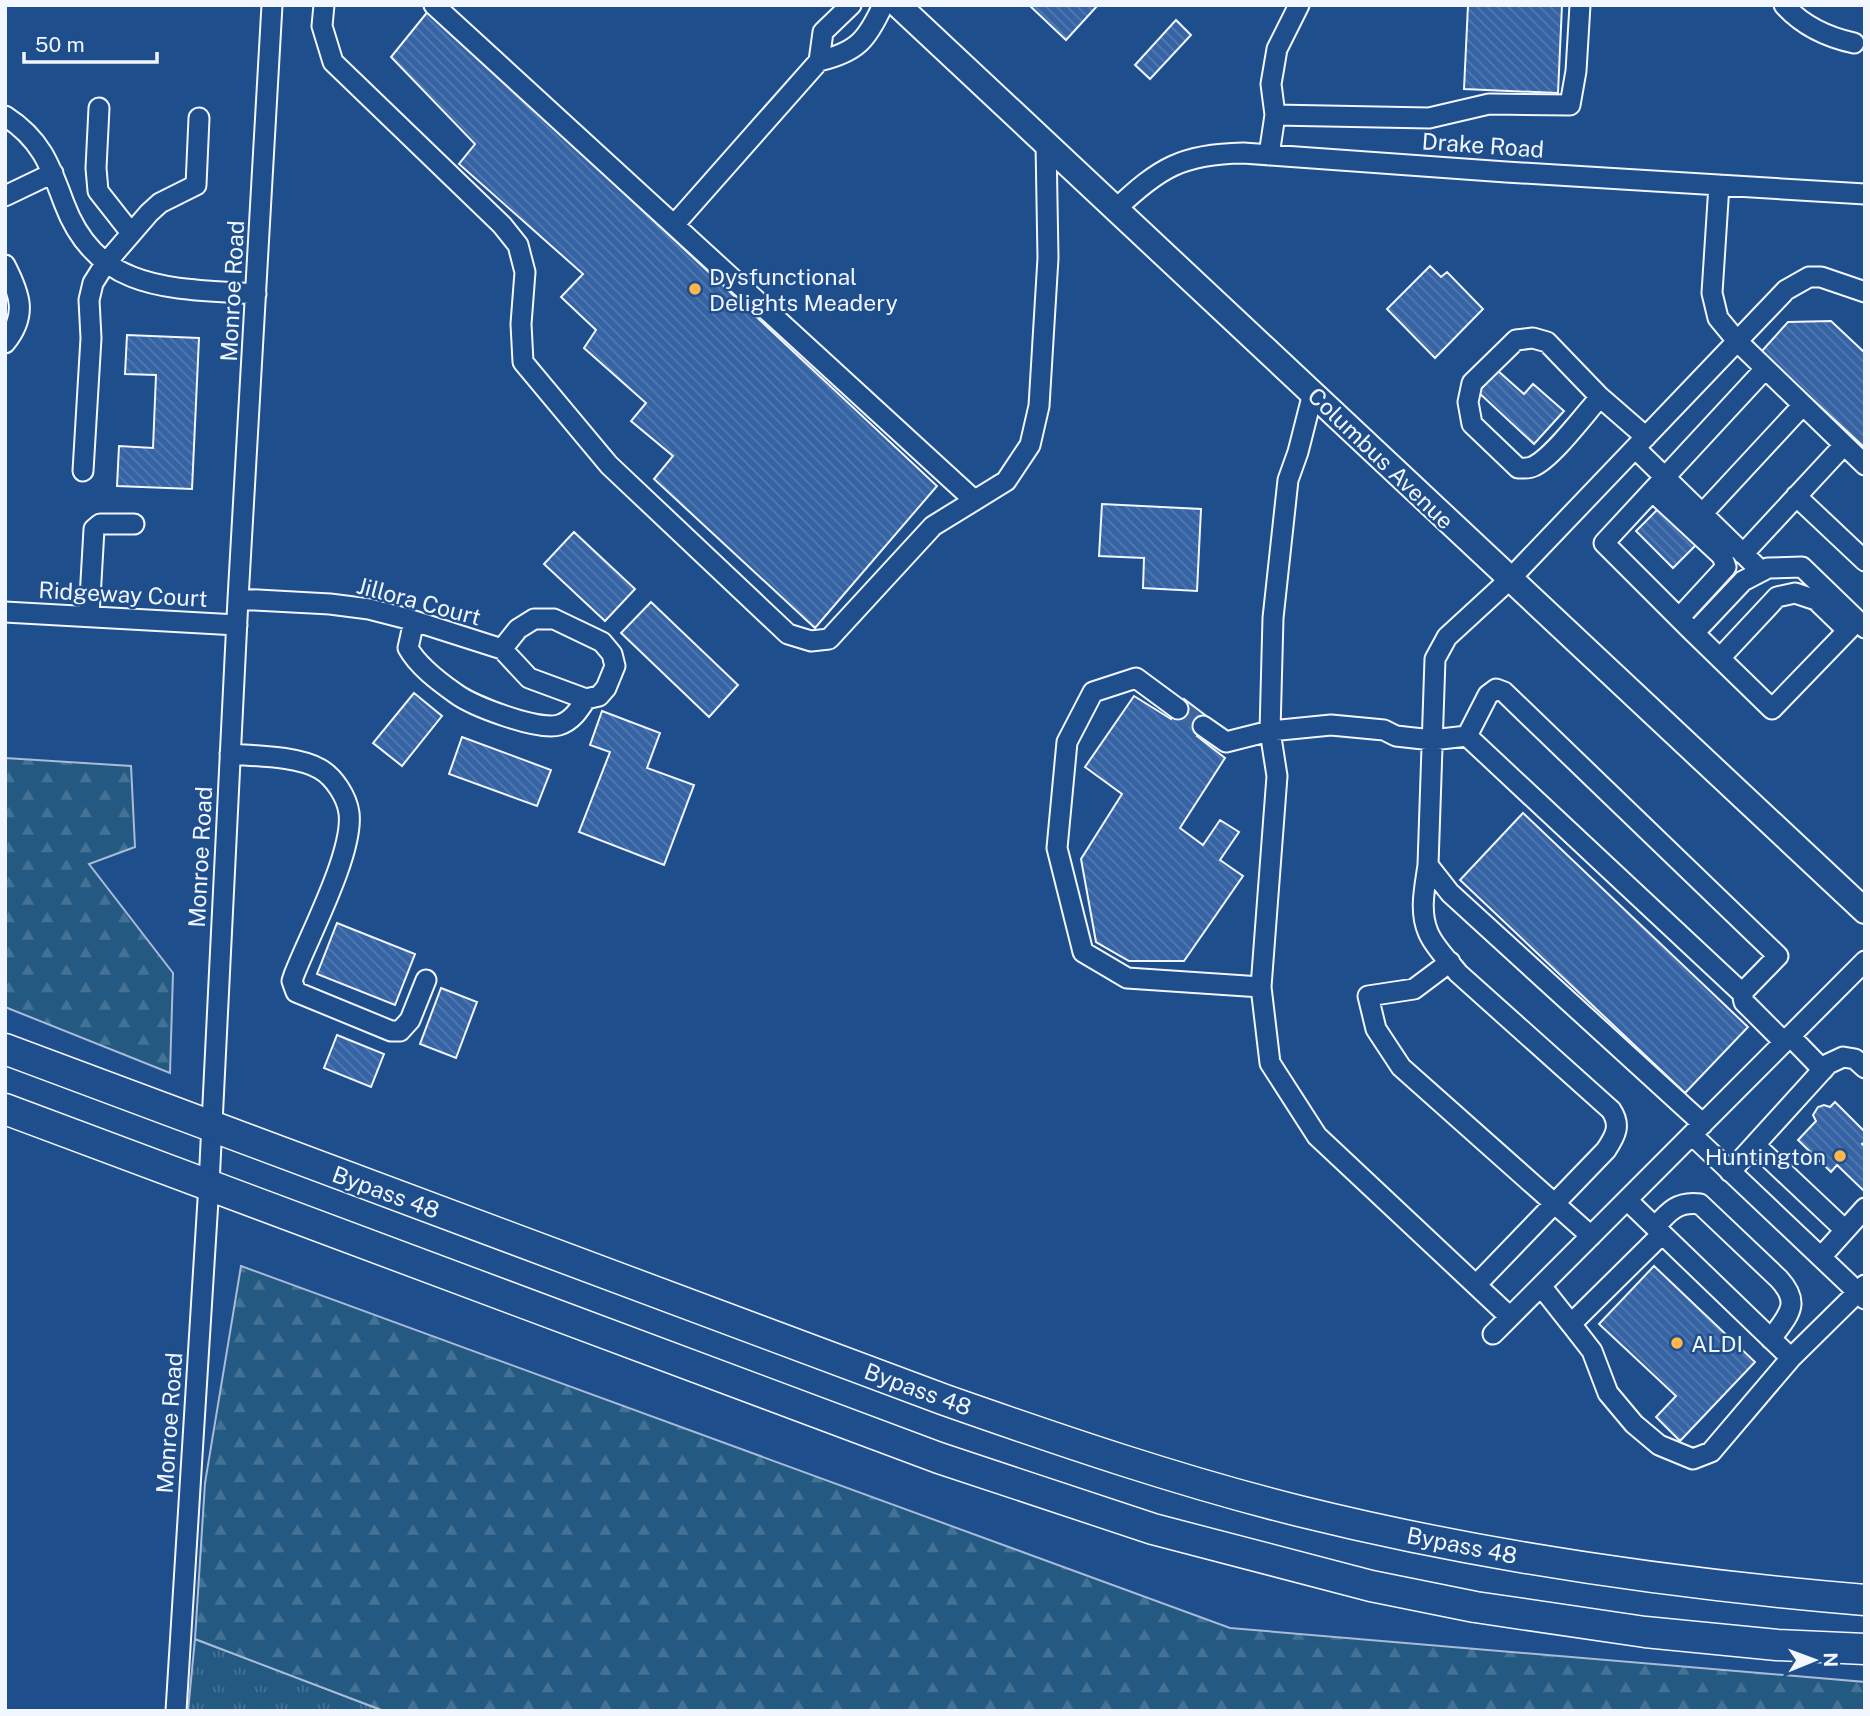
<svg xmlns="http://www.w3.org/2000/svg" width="1870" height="1716" font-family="'Public Sans',sans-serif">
<defs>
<pattern id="grass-tufts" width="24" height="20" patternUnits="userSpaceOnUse" patternTransform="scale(1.75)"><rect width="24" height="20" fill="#245a82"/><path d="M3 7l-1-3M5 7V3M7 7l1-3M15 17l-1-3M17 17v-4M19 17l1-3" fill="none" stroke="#447295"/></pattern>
<pattern id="forest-firs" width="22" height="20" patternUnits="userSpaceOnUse" patternTransform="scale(1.75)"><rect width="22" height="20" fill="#245a82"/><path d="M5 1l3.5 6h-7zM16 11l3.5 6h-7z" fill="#447295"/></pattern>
<pattern id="building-back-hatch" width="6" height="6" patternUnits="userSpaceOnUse" patternTransform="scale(1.75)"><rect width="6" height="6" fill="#3563a3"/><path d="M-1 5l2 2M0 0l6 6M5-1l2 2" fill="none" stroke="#537ab1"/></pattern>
</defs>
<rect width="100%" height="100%" fill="#1f4e8c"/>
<path fill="url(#grass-tufts)" stroke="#a8bbd7" stroke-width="2" d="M195 1639 384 1711H188Z"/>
<path fill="url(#forest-firs)" stroke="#a8bbd7" stroke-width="2" d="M5 758 131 766 135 847 89 864 173 973 170 1073 5 1007Z
M241 1266 1230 1628 1865 1682V1711H384L195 1639 205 1483Z"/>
<path fill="url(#building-back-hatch)" stroke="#f2f6ff" stroke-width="2" d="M1029 5H1098L1066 40Z
M1468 5H1562L1558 93 1464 89Z
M429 10 937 486 815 628 654 479 673 456 631 421 646 403 584 348 596 330 561 297 583 274 459 164 475 144 391 57Z
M1176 20 1191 35 1150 79 1135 65Z
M1430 266 1441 277 1447 272 1483 309 1435 358 1387 309Z
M1831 321 1865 353V448L1761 352 1788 322Z
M127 335 199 338 192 489 117 486 119 446 153 448 156 375 125 374Z
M1497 370 1524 394 1533 384 1564 411 1534 444 1478 392Z
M1102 504 1201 509 1197 591 1143 588 1144 558 1099 556Z
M1659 508 1696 545 1673 568 1636 531Z
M574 532 635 589 605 621 544 564Z
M651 602 738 685 709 717 621 633Z
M414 693 442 716 402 766 373 743Z
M1134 696 1171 719 1184 699 1209 718 1197 736 1225 758 1180 828 1203 845 1220 820 1239 832 1220 860 1243 876 1184 961H1129L1096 942 1081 859 1122 794 1085 767Z
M602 711 660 733 647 768 694 785 664 865 579 832 610 752 590 745Z
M462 737 551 770 537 806 449 774Z
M1523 813 1748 1027 1685 1093 1460 880Z
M337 923 415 954 395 1005 317 974Z
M441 988 477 1002 456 1058 420 1044Z
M337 1035 384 1054 371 1087 324 1068Z
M1835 1102 1865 1132V1142L1862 1144 1865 1147V1192L1837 1165 1831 1172 1798 1140 1816 1121 1813 1115 1818 1107 1824 1105 1830 1107Z
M1654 1266 1755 1362 1680 1441 1656 1417 1676 1396 1599 1324Z"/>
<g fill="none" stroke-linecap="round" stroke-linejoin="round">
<path stroke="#3f679d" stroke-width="19" stroke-dasharray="19 10" stroke-linecap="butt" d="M1178 709 1203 726"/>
<defs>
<path id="minor" d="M324 5 322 26 333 62 502 225 518 245 525 272 521 324 523 362 609 465 788 634 811 641 829 639 933 526 1006 481 1030 445 1039 406 1048 258 1046 144
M434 5 974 500
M1784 5C1803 26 1826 37 1854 43
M819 61C857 52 867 40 883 5
M99 108 96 168 98 191 131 233
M1275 115 1429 118 1489 104 1570 105 1576 71 1580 5
M5 116C41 139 50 165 64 203 98 294 174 288 256 294
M1269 155 1275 115 1271 84 1277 49 1299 5
M1719 185 1712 293 1718 318 1737 341 1865 465
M5 196 53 173
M1116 209C1159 168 1182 154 1243 153L1506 172 1865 194
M674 225 819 61 823 32 851 5
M5 265C20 294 28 315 5 343
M1313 393 1298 452 1288 480 1273 618 1270 731 1277 776 1261 987 1270 1063 1317 1136 1510 1317
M1600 397C1585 414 1553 457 1534 466 1529 469 1523 468 1518 468L1472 424 1468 402 1472 383 1516 340 1533 338 1547 342 1600 397 1646 437
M1635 448 1761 571
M83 471 91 338 89 300 93 283 105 264 149 213 160 203 196 185 199 118
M1652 491 1722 556 1726 567 1679 618
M1796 496 1865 561
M1702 514 1803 405
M1743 554 1844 445
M238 599 330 604 369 609 408 619 502 649 529 678 586 699 599 696 606 688 615 666 612 654 602 642 554 619H534L518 629 502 649
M5 612 237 625
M89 616 94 529 100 524H134
M414 621 408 648C418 666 438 681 455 693 472 706 538 731 559 725 572 721 579 710 586 699
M1857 621 1772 709 1694 633 1743 581 1768 568 1802 567 1865 628
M1694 633 1604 543 1765 369
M1720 658 1777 597 1795 593 1816 600 1847 630
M1178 709 1136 678 1093 692 1067 742 1057 848 1083 952 1127 978 1261 987
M1203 726 1226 742 1270 731 1331 725 1384 730 1396 736 1432 740 1467 736 1488 695 1496 689 1504 692 1778 956 1742 993 1744 1002 1784 1042
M1467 736 1742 993
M230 754C256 756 297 756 320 769 334 777 347 797 349 813 354 852 309 936 294 975L292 981 296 992 391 1031H400L410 1020 426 980
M1428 865C1425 887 1419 910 1428 932 1434 947 1449 961 1458 973L1611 1110C1621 1125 1616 1135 1606 1150L1476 1285
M1450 962 1414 989 1368 996 1376 1029 1401 1067 1591 1236
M1790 1036 1823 1070
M1703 1124 1450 893 1428 865 1435 659 1447 637 1509 580 1786 290 1809 277H1821L1865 292
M1692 1135 1865 1299
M1755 1145 1845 1230
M1730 1172 1828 1064 1843 1057 1855 1059 1865 1068
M1627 1200 1791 1358 1865 1285
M1655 1227C1669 1211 1678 1201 1700 1204L1779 1279C1802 1304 1788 1315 1771 1339
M1662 1234 1571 1324 1592 1351 1608 1393 1634 1424 1659 1445 1693 1459 1711 1452 1791 1358
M1821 1257 1865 1208
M1541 1286 1571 1324
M1493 1334 1865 961
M176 1711 209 1184 238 599 272 5"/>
<path id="major" d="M898 5 1865 911"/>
<path id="highway" d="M5 1049 945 1400C1062 1441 1179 1481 1299 1511 1484 1557 1675 1584 1865 1600
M5 1109 939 1458 1153 1529 1371 1586 1475 1607 1645 1632 1777 1645 1865 1649"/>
</defs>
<use href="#minor" stroke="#f2f6ff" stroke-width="23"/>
<use href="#major" stroke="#f2f6ff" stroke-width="28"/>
<use href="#highway" stroke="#f2f6ff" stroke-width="33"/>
<use href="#minor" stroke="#1f4e8c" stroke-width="19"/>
<use href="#major" stroke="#1f4e8c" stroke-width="24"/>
<use href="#highway" stroke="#1f4e8c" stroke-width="30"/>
</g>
<g fill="#ffb74d" stroke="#1f4e8c" stroke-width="2.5">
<circle cx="695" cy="289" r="7"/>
<circle cx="1840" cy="1156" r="7"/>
<circle cx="1677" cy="1343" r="7"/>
</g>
<g text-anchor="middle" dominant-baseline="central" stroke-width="5" stroke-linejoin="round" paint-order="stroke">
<g font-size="23" fill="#f2f6ff" stroke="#1f4e8c">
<text transform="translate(1483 145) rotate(4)">Drake Road</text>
<text transform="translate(232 291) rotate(-87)">Monroe Road</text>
<text transform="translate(1381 458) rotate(44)">Columbus Avenue</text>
<text transform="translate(123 594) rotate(3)">Ridgeway Court</text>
<text transform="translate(419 601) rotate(15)">Jillora Court</text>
<text transform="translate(200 857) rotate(-87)">Monroe Road</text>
<text transform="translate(386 1192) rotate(20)">Bypass 48</text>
<text transform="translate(918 1389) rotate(20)">Bypass 48</text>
<text transform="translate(169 1423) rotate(-86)">Monroe Road</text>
<text transform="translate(1462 1545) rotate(11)">Bypass 48</text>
</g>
<g font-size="23" fill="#f2f6ff" stroke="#1f4e8c" text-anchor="start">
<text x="709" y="276">Dysfunctional<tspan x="709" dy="26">Delights Meadery</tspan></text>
<text x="1826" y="1156" text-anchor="end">Huntington</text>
<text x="1691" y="1343">ALDI</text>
</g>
</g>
<rect width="1870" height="1716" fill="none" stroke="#f2f6ff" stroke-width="14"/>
<g transform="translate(1814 1660) rotate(89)" stroke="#1f4e8c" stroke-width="5" paint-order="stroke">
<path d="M0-5L12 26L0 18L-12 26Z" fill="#f2f6ff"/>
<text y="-10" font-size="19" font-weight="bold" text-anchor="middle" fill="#f2f6ff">N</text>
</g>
<path d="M24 52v10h133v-10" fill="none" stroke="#f2f6ff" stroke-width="3.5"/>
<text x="35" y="52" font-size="21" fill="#f2f6ff" stroke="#1f4e8c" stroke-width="5" paint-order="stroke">50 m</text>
</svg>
